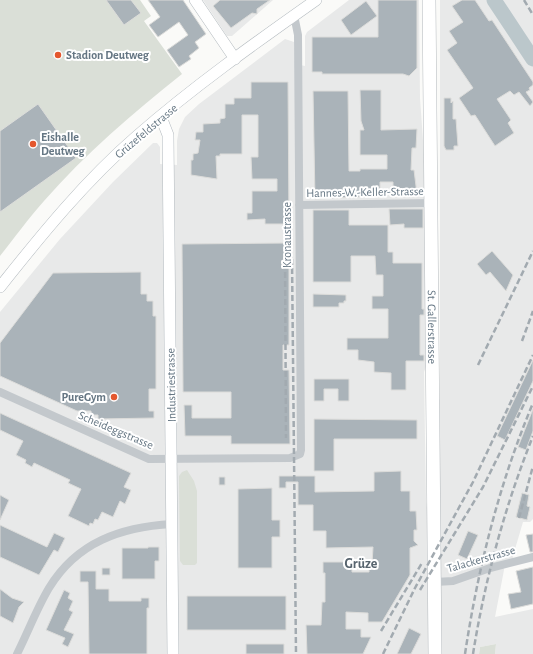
<svg xmlns="http://www.w3.org/2000/svg" width="533" height="654" font-family="'Alegreya Sans',sans-serif">
<rect width="100%" height="100%" fill="#fafaf8"/>
<path fill="#e8e9e9" d="M203 0H273L232 36H227Z
M349 0H419L420 98 425 169 428 361 424 372 425 439 426 501 429 522 433 410 440 399V0H533V519L530 522H523L513 556 514 562 503 564 504 570 495 617 533 609V654H495L496 644 480 647 479 654H0V312L60 239 113 182 153 143H157L160 147V164L177 165V141L179 129 185 117 199 104 285 39 294 42 295 64 305 66V36L307 32Z"/>
<path fill="#dadfd7" d="M0 0H140L151 16 144 21 182 74C133 113 85 154 44 201 28 219 15 237 0 256Z
M187 470 194 481 197 491V563L195 565H183L180 561 179 476 182 472Z
M496 644 495 654H479L480 647Z"/>
<g fill="none" stroke-linecap="round" stroke-linejoin="round">
<path stroke="#bbc7cb" stroke-width="15" d="M494 0 533 59"/>
</g>
<path fill="#aab3b9" stroke="#dcdcda" d="M106 0H131L141 13 124 25Z
M148 0H183L206 34 195 42 199 48 189 56 191 59 179 67 167 50 188 35 179 22 158 37 149 25 160 17Z
M220 0H270L257 9V14L252 13 231 28 213 6Z
M378 0H417V68L409 76 403 74H322V72H312V37H378Z
M462 0H475L489 21 492 20 533 82V85L529 88 530 90 526 92 533 102 530 106 519 92 514 95 510 91 497 99 511 120 508 123 514 133 495 146 475 115 471 116 459 98 473 88 447 50 457 43 449 31 463 22 452 6Z
M366 1 377 16 351 35 341 20Z
M251 82H288L289 224H265V219L247 220V213H252V191H277V179H252L251 157H258V115H242V154H220V156H216L217 179 191 175V160H193V154L198 153 200 140H195L196 132H203V124L220 123V119L225 118V104H234V98H251Z
M360 90H381V130L417 129 416 148H412L411 170H414L417 194H393V182H380V196L315 199 313 91H348L349 171H360V169H387V155H360V130H364L361 121Z
M444 98H451V103L453 101V119H456L458 146H454V150H446L444 146Z
M38 104 76 158 0 212V131Z
M389 209H423V228H404V224L390 225Z
M313 210H349V225H388V252H393V263H422V309H424V315H420V355H424V361H406V390H391V373L374 372V362L358 360V350H347V338H388V309H372V296H383V275H376L375 256H351V282H313Z
M289 243V345H283V370H289L290 444H231V436H185L184 405H192V418H231V392H183L182 244Z
M492 251 513 275 506 291 490 272 486 275 477 264Z
M141 272V294H147V301H153V316H156V389H149V411H154V418L98 419V415H91V411H77L0 376V343L53 273Z
M313 294 346 295V301H344V303H339V307H313Z
M533 360V381L505 440 497 436Z
M314 379H349V401H338V389H324V401H314Z
M533 409V431L526 450 518 447Z
M0 413 131 473 124 487 131 490 125 504 120 501 113 517 102 512 98 520 95 519 93 524 90 523 89 526 68 516 81 489 68 483 70 480 34 463 32 467 25 463 26 460 16 455 23 441 0 430Z
M314 419 417 420V439H334V471H314Z
M401 471V491H410V511H416L417 530H414V541L418 545 410 548V575L382 622H368V613L346 612V629H361V637H371L363 654H307L306 625H321L322 602H325V573H323V562H352V572H369V565H372L373 547 326 548V531H313V505H298V482H286V488H279V476H315V492L374 491V472Z
M219 477H225V485H219Z
M272 488V520H280V537H272V568H238V489Z
M522 493 529 495 527 506 530 507 527 520 516 517Z
M0 495 9 500 0 520Z
M0 525 47 547 54 533 65 538 58 552 54 550 39 575 0 557Z
M468 531 478 535 467 559 458 555Z
M533 534V552H530L526 535Z
M148 547H159V561H155V579H122V548H148Z
M533 567V604L511 609 508 594 521 592 516 571Z
M102 568H110V575H102Z
M80 571H96V589H109V601H141V598H149V608H147V654H89L88 582H80Z
M0 589 12 598 24 602 19 607 13 623 0 616Z
M64 590 70 593 68 598 73 601 69 610 73 612 64 630 74 634 68 647 62 644 65 638 46 630Z
M187 596H286V630H187Z
M409 628 421 634 411 654H397Z
M246 644H284V654H246Z"/>
<g fill="none" stroke-linecap="round" stroke-linejoin="round">
<defs>
<path id="secondary" d="M195 0 235 59
M161 117 168 135 173 654
M0 287C42 234 86 180 137 136 193 87 255 43 316 0"/>
<g id="primary">
<path id="s1" d="M429 0 435 654"/>
</g>
</defs>
<use href="#secondary" stroke="#b3babf" stroke-width="12"/>
<use href="#primary" stroke="#b5babe" stroke-width="14"/>
<path stroke="#c3c8cc" stroke-width="8" d="M299 205 432 203
M0 392 149 459 290 458 300 454 301 450 298 35 294 15
M435 582 453 581 490 568 533 557
M17 654C28 632 37 608 49 588 77 542 121 527 172 524"/>
<use href="#secondary" stroke="#fff" stroke-width="11"/>
<use href="#primary" stroke="#fff" stroke-width="13"/>
<path stroke="#a2aab0" stroke-width="2.5" stroke-dasharray="6 3" stroke-linecap="butt" d="M524 0 533 15
M285 254 286 438
M292 259 296 654
M522 341 533 311
M478 365 533 251
M519 518 533 466
M420 590 483 487 533 386
M381 631 422 563
M383 654 415 588 473 482 533 355
M465 654C478 568 499 484 533 403
M473 654C485 579 505 506 533 436"/>
</g>
<g fill="#e4572e" stroke="#fff" stroke-width="1.5">
<circle cx="58" cy="55" r="4"/>
<circle cx="33" cy="144" r="4"/>
<circle cx="114" cy="397" r="4"/>
</g>
<g text-anchor="middle" dominant-baseline="central" stroke-width="4" stroke-linejoin="round" paint-order="stroke">
<g font-size="12" font-weight="bold" fill="#657683" stroke="#fff" text-anchor="start">
<text x="66" y="55">Stadion Deutweg</text>
<text x="41" y="137">Eishalle<tspan x="41" dy="14">Deutweg</tspan></text>
<text x="106" y="397" text-anchor="end">PureGym</text>
</g>
<g font-size="12" fill="#657683" stroke="#fff">
<text transform="translate(146 131) rotate(-40)">Grüzefeldstrasse</text>
<text transform="translate(365 192) rotate(-1)">Hannes-W.-Keller-Strasse</text>
<text transform="translate(287 235) rotate(-90)">Kronaustrasse</text>
<text stroke="none"><textPath href="#s1" startOffset="327">St. Gallerstrasse</textPath></text>
<text transform="translate(171 385) rotate(-91)">Industriestrasse</text>
<text transform="translate(116 430) rotate(23)">Scheideggstrasse</text>
<text transform="translate(481 559) rotate(-16)">Talackerstrasse</text>
</g>
<g font-size="14" font-weight="bold" fill="#57646e" stroke="#fff">
<text x="361" y="564">Grüze</text>
</g>
</g>
</svg>
